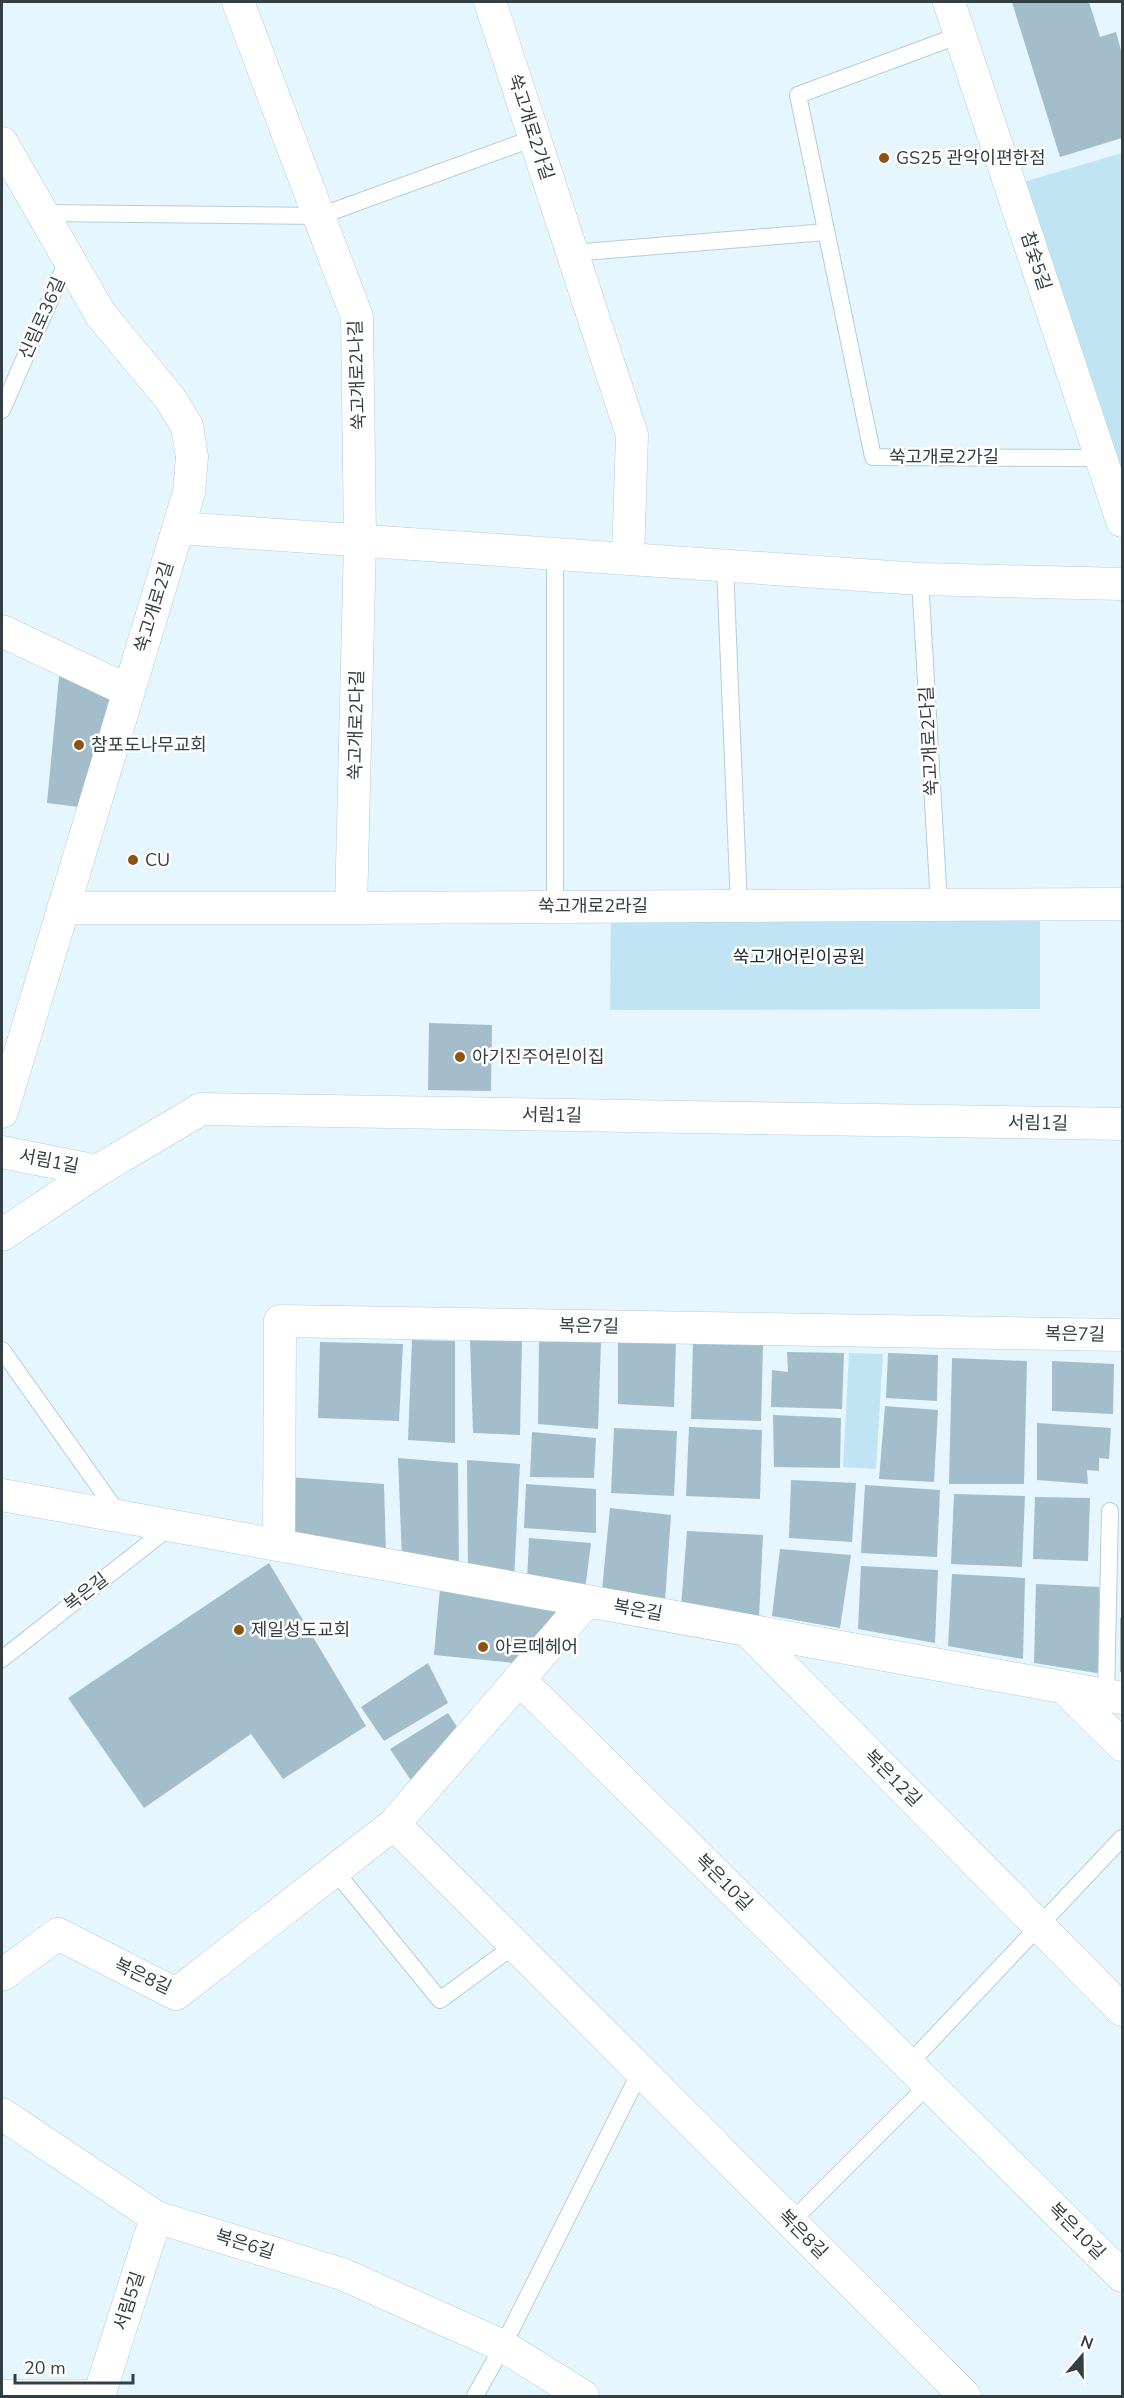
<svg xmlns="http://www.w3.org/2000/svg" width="1124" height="2398" font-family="'Nunito Sans','Noto Sans KR',sans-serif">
<rect width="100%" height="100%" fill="#e5f6fe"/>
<path fill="#c1e4f5" d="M1122 153V487L1010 186Z
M1040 903V1009L610 1010 611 906Z
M849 1353 883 1354 876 1469 843 1467Z"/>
<path fill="#a3bdca" d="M1012 2H1089L1100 37 1116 32 1122 54V138L1060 157Z
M60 667 120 696 79 807 47 803Z
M429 1023 492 1025 491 1091 428 1090Z
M618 1338 676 1341 674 1407 618 1404Z
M470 1339 522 1341 520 1435 473 1433Z
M412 1340 455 1341V1443L408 1440Z
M539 1340 601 1342 598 1429 538 1424Z
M320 1342 403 1344 399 1421 318 1418Z
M693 1343 763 1345 761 1421 691 1419Z
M787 1352 844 1353 842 1409 771 1407 772 1370 788 1372Z
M888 1353 938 1355 937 1401 886 1398Z
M952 1358 1027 1361 1024 1484H949Z
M1052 1361 1114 1364 1113 1414 1052 1411Z
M885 1406 938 1410 934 1482 879 1479Z
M773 1415 841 1418 840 1468 774 1467Z
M1037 1423 1111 1428 1109 1459 1099 1458V1471L1087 1470 1088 1484 1037 1480Z
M689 1427 762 1430 760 1499 686 1496Z
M614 1428 677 1431 674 1496 611 1493Z
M532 1432 596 1438 594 1478 530 1477Z
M398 1458 458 1463 459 1568 402 1559Z
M467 1460 520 1464 514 1578 468 1571Z
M288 1477 384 1484 386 1553 290 1539Z
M791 1480 856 1483 852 1542 789 1538Z
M526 1484 596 1489V1533L524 1528Z
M865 1485 940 1490 937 1557 861 1553Z
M954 1494 1025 1496 1022 1567 951 1564Z
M1035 1497 1090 1498 1088 1561 1033 1559Z
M610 1508 671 1515 665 1601 602 1590Z
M687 1531 763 1535 759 1617 681 1607Z
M529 1538 591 1543 585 1589 527 1582Z
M780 1549 851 1555 840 1628 772 1616Z
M269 1563 366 1726 283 1779 251 1734 144 1808 68 1698Z
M861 1566 938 1570 935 1643 858 1629Z
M952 1574 1025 1578 1023 1659 948 1646Z
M1036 1584 1099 1587 1103 1674 1034 1663Z
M440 1588 562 1609 514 1663 434 1655Z
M1120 1618H1122V1672H1120Z
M428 1663 448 1703 384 1741 361 1707Z
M448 1713 461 1733 414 1785 390 1749Z"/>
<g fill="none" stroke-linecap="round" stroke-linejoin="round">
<defs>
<path id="service" d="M960 35 798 95 873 457 1101 458
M41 213 320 216 534 138
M572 253 826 232
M2 410 68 259
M725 566 739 906
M920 579 939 904
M555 907V554
M2 1350 120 1516
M2 1659 171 1526
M1106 1695 1110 1511
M335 1871 440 2000 515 1945
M908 2065 1122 1838
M791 2222 928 2085
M475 2396 503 2346 640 2072"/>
<path id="minor" d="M238 2 357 317 360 541 351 908
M490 2 632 435 628 559
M949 2 1122 521
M2 143 101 315 169 397 187 426 192 457 189 492 2 1112
M178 528 920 579 1122 584
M2 631 129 691
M63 908H351L1122 904
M2 1152 97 1171 201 1109 1122 1124
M2 1235 97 1171
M2 1495 1122 1698
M279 1545 280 1321 1122 1335
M587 1601 394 1824 965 2396
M747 1630 1122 2010
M519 1679 1122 2276
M1064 1688 1122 1745
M2 1975 58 1934 176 1994 394 1824
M2 2114 156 2217 342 2274 503 2346 583 2396
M2 2396H99L156 2217"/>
</defs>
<use href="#service" stroke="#b3cedb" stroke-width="18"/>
<use href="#minor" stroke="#b3cedb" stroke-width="33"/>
<use href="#service" stroke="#fff" stroke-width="16"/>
<use href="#minor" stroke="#fff" stroke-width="32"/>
</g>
<g fill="#8d540d" stroke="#fff" stroke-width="2">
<circle cx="884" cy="158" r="6"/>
<circle cx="79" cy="745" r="6"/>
<circle cx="133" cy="860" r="6"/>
<circle cx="460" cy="1057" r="6"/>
<circle cx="239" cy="1630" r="6"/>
<circle cx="483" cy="1647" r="6"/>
</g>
<g text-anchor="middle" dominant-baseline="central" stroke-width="5" stroke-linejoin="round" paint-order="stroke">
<g font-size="18" fill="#343f44" stroke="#fff">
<text transform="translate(531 127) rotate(72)">쑥고개로2가길</text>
<text transform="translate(1036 261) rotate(72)">참숯5길</text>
<text transform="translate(42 318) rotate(-66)">신림로36길</text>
<text transform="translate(357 375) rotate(-92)">쑥고개로2나길</text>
<text x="944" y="457">쑥고개로2가길</text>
<text transform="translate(154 607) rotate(-73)">쑥고개로2길</text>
<text transform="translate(356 725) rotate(-89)">쑥고개로2다길</text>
<text transform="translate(929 741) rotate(-93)">쑥고개로2다길</text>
<text x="593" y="906">쑥고개로2라길</text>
<text transform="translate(552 1115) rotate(1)">서림1길</text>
<text transform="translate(1038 1123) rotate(1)">서림1길</text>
<text transform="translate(49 1161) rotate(11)">서림1길</text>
<text transform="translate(589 1326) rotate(1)">복은7길</text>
<text transform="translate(1075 1334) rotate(1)">복은7길</text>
<text transform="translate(86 1592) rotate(-38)">복은길</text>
<text transform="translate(638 1610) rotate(10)">복은길</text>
<text transform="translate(893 1778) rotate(45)">복은12길</text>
<text transform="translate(724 1882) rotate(45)">복은10길</text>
<text transform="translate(143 1976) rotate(25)">복은8길</text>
<text transform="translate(1077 2231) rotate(45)">복은10길</text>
<text transform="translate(803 2234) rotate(45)">복은8길</text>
<text transform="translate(245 2244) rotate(17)">복은6길</text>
<text transform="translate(129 2301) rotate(-72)">서림5길</text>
</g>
<g font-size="18" fill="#343f44" stroke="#fff" text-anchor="start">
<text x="896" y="158">GS25 관악이편한점</text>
<text x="91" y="745">참포도나무교회</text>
<text x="145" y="860">CU</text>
<text x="472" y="1057">아기진주어린이집</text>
<text x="251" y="1630">제일성도교회</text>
<text x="495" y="1647">아르떼헤어</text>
</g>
<g font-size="18" fill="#182c35" stroke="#fff">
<text x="799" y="957">쑥고개어린이공원</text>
</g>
</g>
<rect width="1124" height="2398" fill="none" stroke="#343f44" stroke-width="6"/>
<g transform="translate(1082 2356) rotate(20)" stroke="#ffffff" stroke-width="4.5" paint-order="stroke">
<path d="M0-4.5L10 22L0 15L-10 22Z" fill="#343f44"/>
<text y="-9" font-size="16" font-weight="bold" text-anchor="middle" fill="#343f44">N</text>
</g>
<path d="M15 2374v9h118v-9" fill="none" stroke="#343f44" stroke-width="3"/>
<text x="24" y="2374" font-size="18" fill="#343f44" stroke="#ffffff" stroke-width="4.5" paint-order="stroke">20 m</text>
</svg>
